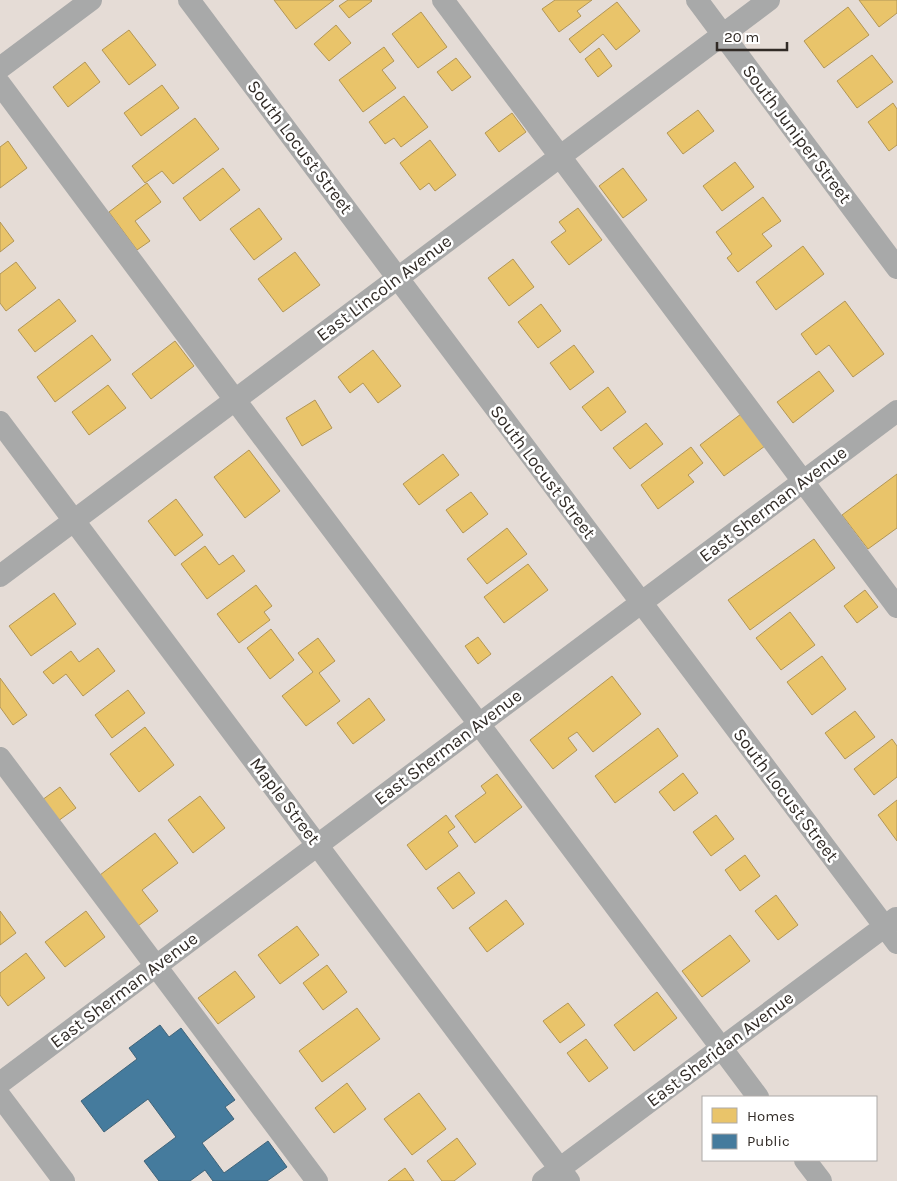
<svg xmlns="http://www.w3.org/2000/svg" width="897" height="1181" font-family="Karla,sans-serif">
<rect width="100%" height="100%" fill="#e5dcd6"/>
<path fill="#e9c46a" stroke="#b29656" d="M274 0H334L296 29Z
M348 0H371L372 1 349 18 339 6Z
M555 0H592L577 11 581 16 559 32 542 9Z
M859 0H897V13L879 27Z
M617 2 640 31 616 50 603 34 580 53 569 39Z
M848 7 869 35 824 68 804 41Z
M421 12 447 47 418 68 392 34Z
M336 25 351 43 329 61 314 44Z
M129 30 156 65 129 85 102 50Z
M384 47 394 61 382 70 396 88 363 112 339 80Z
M599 48 612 66 598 77 585 59Z
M872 55 893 82 857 108 837 81Z
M456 58 471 77 452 91 437 72Z
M85 62 100 82 68 107 53 87Z
M162 85 179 108 141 136 124 113Z
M404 96 428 127 401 147 394 138 385 144 369 122Z
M893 103 897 109V145L889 151 868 122Z
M698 110 714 131 683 154 667 133Z
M512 113 526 132 499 152 485 133Z
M195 118 219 149 173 184 162 171 145 183 132 166Z
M430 140 456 175 435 191 429 183 420 190 400 163Z
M8 141 27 168 0 188V147Z
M735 162 754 187 722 211 703 186Z
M223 168 240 190 200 221 183 198Z
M623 168 647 200 623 218 599 186Z
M147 183 161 202 135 221 150 241 137 250 109 212Z
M763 197 781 221 762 234 772 246 738 272 727 258 732 254 716 232Z
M259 208 282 239 254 260 230 229Z
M578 208 602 240 569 265 551 242 566 231 559 222Z
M0 222 14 241 0 252Z
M803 246 824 274 776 310 756 282Z
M295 252 320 285 283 312 258 279Z
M513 259 534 287 509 306 488 278Z
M16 262 36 288 6 311 0 303V274Z
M59 299 76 321 35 352 18 330Z
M845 301 884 354 853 377 829 345 816 355 801 334Z
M541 304 561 331 538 348 518 322Z
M92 335 111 360 55 402 37 377Z
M175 341 194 366 151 399 132 374Z
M574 345 594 372 570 390 550 363Z
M373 350 401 386 378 403 363 383 350 393 338 377Z
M819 371 834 391 793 423 777 402Z
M108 385 126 408 89 435 72 412Z
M608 387 626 412 601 431 582 407Z
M315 400 332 428 302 446 286 418Z
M741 414 765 446 724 476 700 445Z
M646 423 663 444 630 469 613 448Z
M691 447 703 463 688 475 694 482 658 509 641 485Z
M249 450 280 491 245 518 214 477Z
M443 454 459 475 419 505 403 484Z
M897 474V528L868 549 842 515Z
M471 492 488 514 463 533 446 510Z
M176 499 203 535 175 556 148 521Z
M507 528 527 554 487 584 467 559Z
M814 539 835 568 750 630 728 600Z
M205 546 219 565 233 555 245 571 207 599 181 564Z
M528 564 548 590 504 623 484 597Z
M256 585 272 606 264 612 270 620 239 643 217 614Z
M865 590 878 607 857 623 844 606Z
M54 593 76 624 31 656 9 626Z
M790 612 815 645 781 670 756 638Z
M271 629 294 660 270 679 247 648Z
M478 637 491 654 478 664 465 646Z
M318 638 335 661 319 673 340 701 306 726 282 696 313 672 298 653Z
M98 648 115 671 83 696 66 674 53 684 43 672 71 651 79 662Z
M822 656 846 689 812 715 787 682Z
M612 676 641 714 593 752 577 732 568 738 577 750 553 769 530 740Z
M0 678 27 715 13 725 0 707Z
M128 690 145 713 112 738 95 715Z
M369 698 385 720 353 744 337 723Z
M855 711 875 737 845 759 825 733Z
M145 727 174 765 139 792 110 754Z
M658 728 678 756 615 803 595 776Z
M892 739 897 746V777L874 795 854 769Z
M683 773 698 793 674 811 659 792Z
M497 774 522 807 475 843 455 816 486 793 481 786Z
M60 787 76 808 58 821 42 800Z
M200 796 225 828 193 853 168 820Z
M897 800V841L878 815Z
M446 815 455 827 448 832 458 846 426 870 407 845Z
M716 815 734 839 711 856 693 832Z
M155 833 178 863 142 890 158 911 138 926 100 875Z
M745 855 760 876 740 891 725 870Z
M459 872 475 893 453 909 437 888Z
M776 895 798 925 778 940 755 911Z
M506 900 524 924 487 952 469 928Z
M0 911 16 933 0 945Z
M86 911 105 937 65 967 45 942Z
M297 926 319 955 280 984 258 955Z
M730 935 750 961 702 997 682 971Z
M26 953 45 978 8 1006 0 995V973Z
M327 965 347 992 323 1010 303 983Z
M235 971 255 997 218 1024 198 998Z
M657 992 677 1018 634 1051 614 1025Z
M568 1003 585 1025 560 1043 543 1021Z
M357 1008 380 1039 322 1082 299 1051Z
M586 1039 608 1068 589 1082 567 1053Z
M347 1083 366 1109 334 1133 315 1108Z
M419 1093 446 1129 412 1155 384 1119Z
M457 1138 476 1164 454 1181H442L427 1161Z
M405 1168 414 1181H388Z"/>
<path fill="#457b9d" stroke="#3f6379" d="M160 1025 169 1037 181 1028 235 1100 225 1107 234 1119 202 1143 224 1173 268 1141 287 1167 267 1181H213L205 1170 190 1181H159L144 1161 176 1137 148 1099 104 1132 81 1101 137 1059 129 1048Z"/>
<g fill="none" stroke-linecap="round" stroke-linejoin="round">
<path stroke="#a8a9a9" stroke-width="22" d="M189 0 897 943
M443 0 897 607
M697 0 897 268
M0 68 91 0
M0 84 235 400 479 724 758 1097
M0 422 569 1181
M0 576 769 0
M0 758 317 1181
M0 1083 897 411
M0 1096 64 1181
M805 1160 821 1181
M543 1181 896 918"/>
</g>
<g text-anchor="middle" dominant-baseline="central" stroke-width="5" stroke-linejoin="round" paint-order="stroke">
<g font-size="18" fill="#312b26" stroke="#fff">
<text transform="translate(797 134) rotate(53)">South Juniper Street</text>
<text transform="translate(300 147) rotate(53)">South Locust Street</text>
<text transform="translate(384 288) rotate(-37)">East Lincoln Avenue</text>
<text transform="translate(543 472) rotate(53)">South Locust Street</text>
<text transform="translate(773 504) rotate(-37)">East Sherman Avenue</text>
<text transform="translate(448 747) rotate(-37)">East Sherman Avenue</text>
<text transform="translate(786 795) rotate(53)">South Locust Street</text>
<text transform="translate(285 801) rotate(53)">Maple Street</text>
<text transform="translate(124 990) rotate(-37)">East Sherman Avenue</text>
<text transform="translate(720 1049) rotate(-37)">East Sheridan Avenue</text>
</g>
</g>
<rect x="702" y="1096" width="175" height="65" fill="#ffffff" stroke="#adaaa8"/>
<rect x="712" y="1108" width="25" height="15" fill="#e9c46a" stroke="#adaaa8"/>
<text x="747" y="1121" font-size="15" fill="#312b26">Homes</text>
<rect x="712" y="1134" width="25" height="15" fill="#457b9d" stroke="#adaaa8"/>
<text x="747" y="1146" font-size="15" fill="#312b26">Public</text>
<path d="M717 42v8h70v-8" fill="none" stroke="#312b26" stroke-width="2.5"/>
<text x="724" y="42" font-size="15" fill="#312b26" stroke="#ffffff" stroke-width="4" paint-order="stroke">20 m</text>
</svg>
